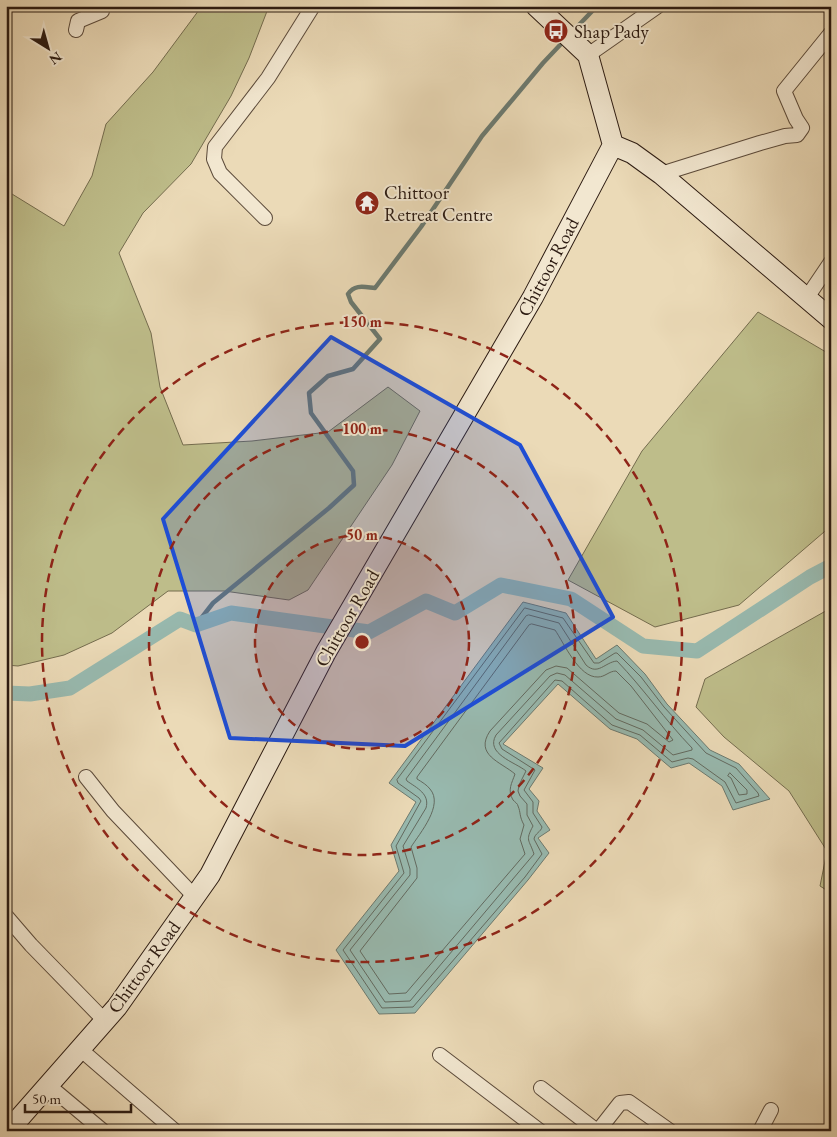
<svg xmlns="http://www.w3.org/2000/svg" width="837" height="1137" font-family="'EB Garamond',serif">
<rect width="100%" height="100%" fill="#ebdab7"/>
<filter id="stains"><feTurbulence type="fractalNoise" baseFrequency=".004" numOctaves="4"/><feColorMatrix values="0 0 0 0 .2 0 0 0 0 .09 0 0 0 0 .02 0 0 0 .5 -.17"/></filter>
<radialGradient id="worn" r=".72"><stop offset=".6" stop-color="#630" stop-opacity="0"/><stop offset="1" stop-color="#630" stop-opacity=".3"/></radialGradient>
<path fill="#bebd8a" stroke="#746c4e" d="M198 6H269L249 58 231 96 191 164 143 213 119 253 151 333 160 387 183 445 252 441 328 432 388 387 420 411 392 465 308 590 289 600 224 591H168L112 633 64 655 18 666 6 665V205L12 194 64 226 92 176 106 124 153 72 199 10Z
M758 312 831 355V526L739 605 655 627 568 580 642 451Z
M831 608V893L820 886 827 851 789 791 724 737 696 707 705 679Z"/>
<path fill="#98bab0" stroke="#6c7a70" d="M523 602 566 613 596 659 617 645 645 674 667 704 710 750 739 764 770 799 733 810 722 786 689 763 671 768 637 739 610 729 558 684 503 744 543 768 529 789 539 801 537 811 550 830 538 838 549 853 528 880 415 1013 379 1014 336 950 399 871 391 845 416 802 389 783Z"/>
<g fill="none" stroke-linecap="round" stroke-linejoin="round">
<path stroke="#626a60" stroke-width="1" d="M525 608 563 618 594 663H599L615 653H617L641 677 664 707 706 753 736 768 758 793 759 796 736 803 725 782 693 759 688 758 672 762 640 735 612 725 562 681 555 680 499 743 502 749 535 770 524 790 533 802V813L542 827C541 832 535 833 534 839L542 854 525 877 413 1007 382 1008 343 950 404 873 396 846 421 801 419 798 398 783 397 780Z
M529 615 559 623 586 665C598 676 605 662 617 661 643 688 665 720 692 748V750L673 755 643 730 616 719 565 675 557 673 550 676 496 735C485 754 515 762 526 771L519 785 518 791 520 796 527 804V815L533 826C525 841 529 839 534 854L410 1001 385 1002 350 950 410 875V869L403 846 426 808C430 794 417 788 407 781L406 779 526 616Z
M532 624 555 630C564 643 579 678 598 677 605 677 609 671 616 671L631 686 673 740 669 742 647 724 619 713 567 668 556 666 546 670 490 731C474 755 501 762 515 774 512 783 507 790 513 800 515 802 518 804 518 806 521 813 519 816 524 825L520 839 525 854 406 993 389 994 360 951 417 878V868L411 847C420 833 444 805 430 789 427 785 422 782 417 779V777L529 625Z
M730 773 747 790V794L739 795 731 778 728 776Z"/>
<path stroke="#6c7a70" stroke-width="4.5" d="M577 27 597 6
M196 625 213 603 329 508 354 485 353 471 311 413 309 393 328 376 353 369 380 339 351 302 348 294C355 284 364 287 375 288L421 227 482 136 543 63 560 45"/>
<path stroke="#98bab0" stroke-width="15" d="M6 693 30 694 70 688 180 619 196 625 231 613 369 632 426 601 455 613 501 585 571 599 643 646 697 651 810 577 831 566"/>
<defs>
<path id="minor" d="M76 30 78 21 102 11 103 6
M588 55 658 6
M661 174 760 143 785 136 797 135 802 128 796 119 784 91 831 33
M265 218 220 173 214 159 215 147 268 78 313 6
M806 299 831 262
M86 777 113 811 195 897
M6 916 31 945 105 1021
M80 1049 175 1131
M440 1055 540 1131
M48 1085 103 1131
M541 1088 597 1131
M598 1131 620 1103 629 1102 670 1131
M760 1131 771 1110"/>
<path id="secondary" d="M613 145 632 153 661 174 831 319
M8 1131 117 1007 210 875 326 652 533 297 613 145 588 55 536 6"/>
</defs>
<use href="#minor" stroke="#5b4a3a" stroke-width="16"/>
<use href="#secondary" stroke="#2b1a11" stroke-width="22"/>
<use href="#minor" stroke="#f2e7d0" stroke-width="14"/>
<use href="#secondary" stroke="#f2e7d0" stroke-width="20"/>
</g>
<path fill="#1d4ed8" fill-opacity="0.2" stroke="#1d4ed8" stroke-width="4" stroke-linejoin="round" d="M331 337 520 445 613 617 405 746 230 738 163 519Z"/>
<circle cx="362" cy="642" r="107" fill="#8f2418" fill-opacity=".12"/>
<g fill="none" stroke="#8f2418" stroke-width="2.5" stroke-dasharray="9 6">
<circle cx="362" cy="642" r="107"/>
<circle cx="362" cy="642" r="213"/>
<circle cx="362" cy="642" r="320"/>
</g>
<defs>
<symbol id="bus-disc" viewBox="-11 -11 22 22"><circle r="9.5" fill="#8f2418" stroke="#f2e7d0"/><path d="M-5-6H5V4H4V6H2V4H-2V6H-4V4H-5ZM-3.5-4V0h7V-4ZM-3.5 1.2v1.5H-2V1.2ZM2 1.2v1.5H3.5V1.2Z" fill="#fff"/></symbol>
<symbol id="temple-disc" viewBox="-11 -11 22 22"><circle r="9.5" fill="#8f2418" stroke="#f2e7d0"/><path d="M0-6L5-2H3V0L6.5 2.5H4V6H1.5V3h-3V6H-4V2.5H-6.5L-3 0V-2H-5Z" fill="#fff"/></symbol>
</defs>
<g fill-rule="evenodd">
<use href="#bus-disc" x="542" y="17" width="28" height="28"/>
<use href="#temple-disc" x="353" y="189" width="28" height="28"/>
</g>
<g text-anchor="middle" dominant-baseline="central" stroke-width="4" stroke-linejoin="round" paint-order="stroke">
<g font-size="19" fill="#2b1a11" stroke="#f2e7d0" text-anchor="start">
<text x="574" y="31">Shap Pady</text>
<text x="384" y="192">Chittoor<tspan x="384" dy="22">Retreat Centre</tspan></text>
</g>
<g font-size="19" fill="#2b1a11" stroke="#f2e7d0">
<text transform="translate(548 267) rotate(-62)">Chittoor Road</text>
<text transform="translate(347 618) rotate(-60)">Chittoor Road</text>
<text transform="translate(144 967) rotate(-54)">Chittoor Road</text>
</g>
</g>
<circle cx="362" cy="642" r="8" fill="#8f2418" stroke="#f2e7d0" stroke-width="2.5"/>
<g font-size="15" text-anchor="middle" font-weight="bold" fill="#8f2418" stroke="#f2e7d0" stroke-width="4" stroke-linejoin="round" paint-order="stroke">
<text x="362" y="327">150 m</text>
<text x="362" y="434">100 m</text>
<text x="362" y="540">50 m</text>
</g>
<rect width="837" height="1137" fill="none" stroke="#ebdab7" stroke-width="25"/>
<rect x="8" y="8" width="822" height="1122" fill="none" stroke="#2b1a11" stroke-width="2.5"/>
<rect x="12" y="12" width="812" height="1112" fill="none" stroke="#2b1a11"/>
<g transform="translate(48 48) rotate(143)" stroke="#f2e7d0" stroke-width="4" paint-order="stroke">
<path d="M0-4L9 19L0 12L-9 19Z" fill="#2b1a11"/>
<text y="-8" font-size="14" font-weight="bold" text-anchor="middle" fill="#2b1a11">N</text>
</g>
<path d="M25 1104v8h106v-8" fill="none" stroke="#2b1a11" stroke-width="2.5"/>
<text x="32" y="1104" font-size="15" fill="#2b1a11" stroke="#f2e7d0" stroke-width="4" paint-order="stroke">50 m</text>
<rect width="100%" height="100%" filter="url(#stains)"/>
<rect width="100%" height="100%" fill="url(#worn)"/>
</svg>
